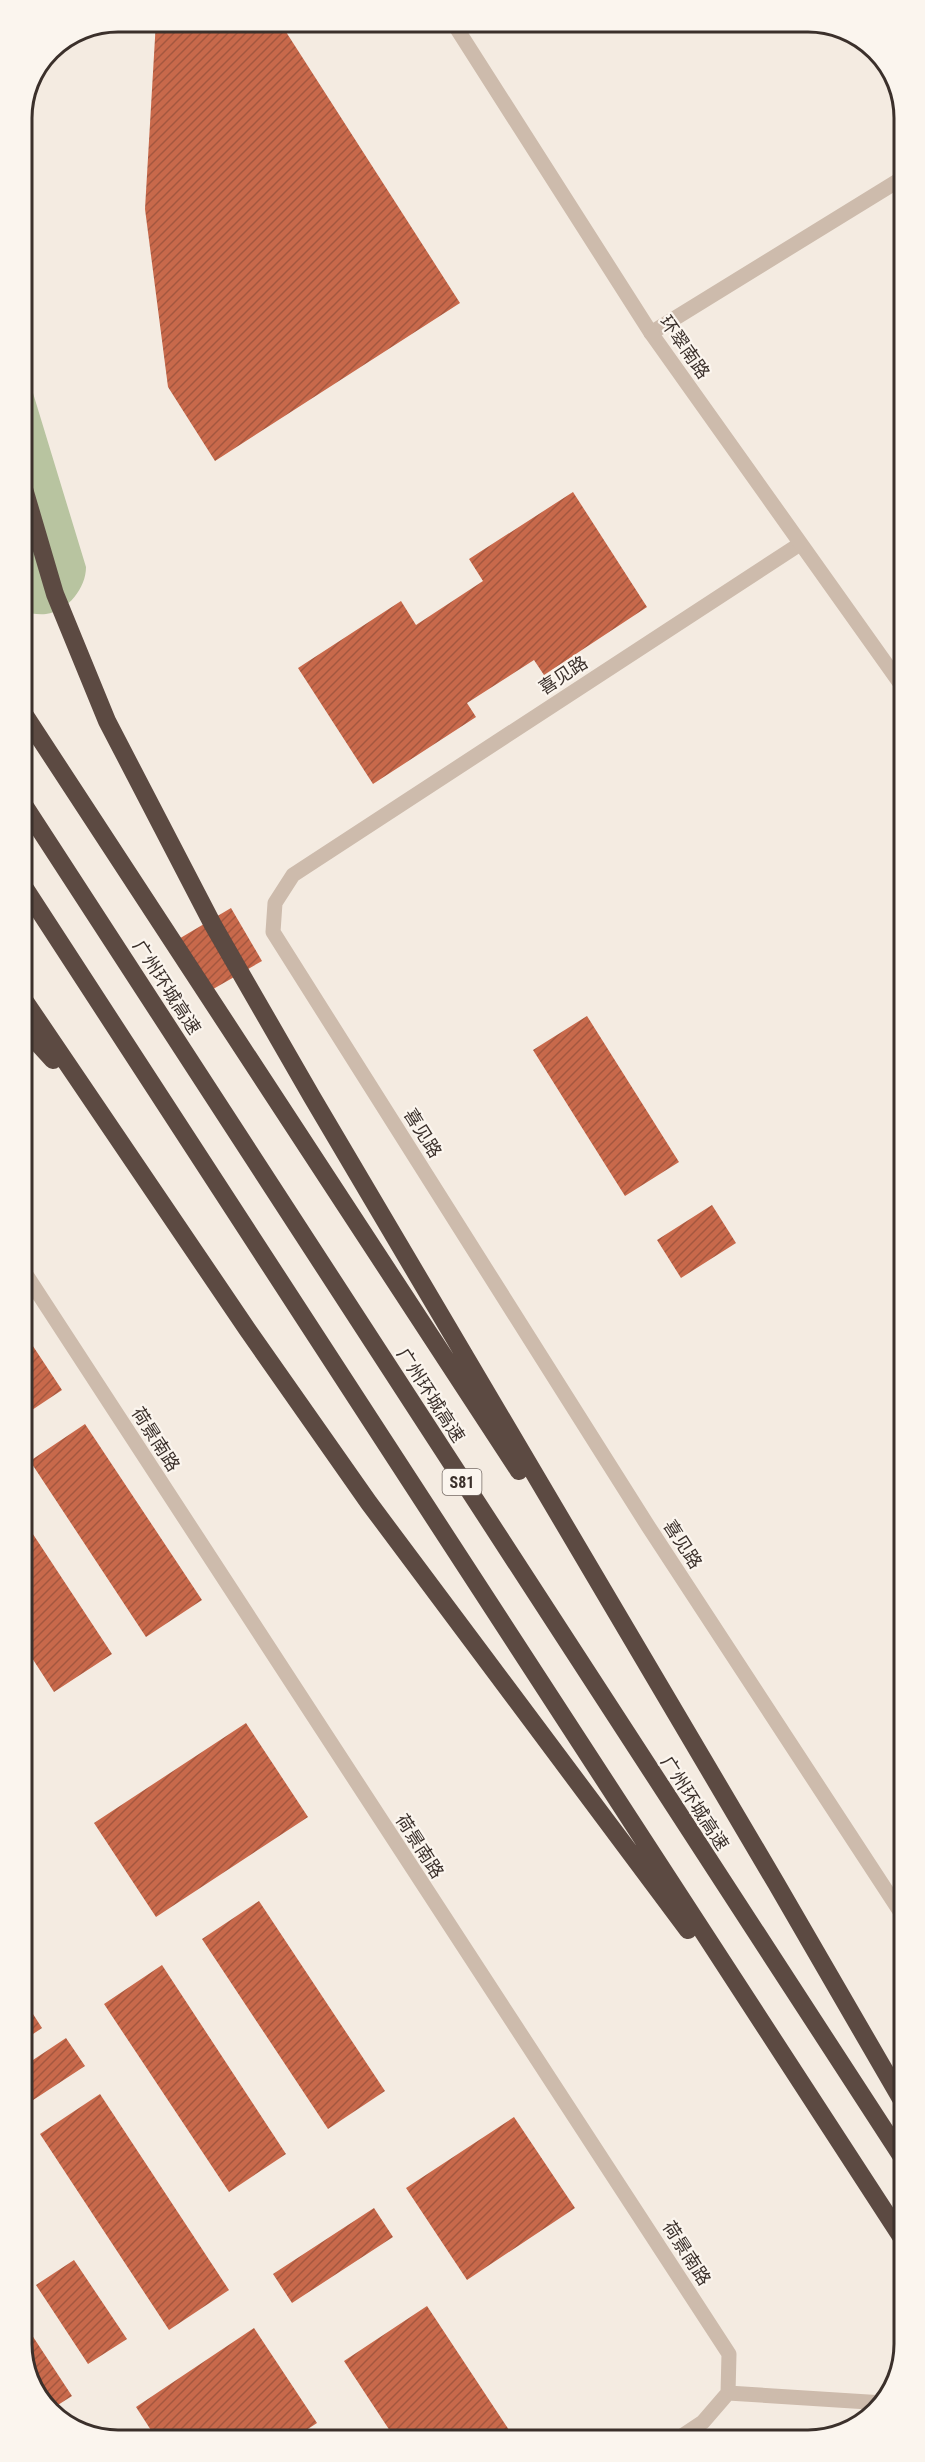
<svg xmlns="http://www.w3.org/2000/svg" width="925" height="2462" font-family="'Roboto Condensed','Noto Sans SC',sans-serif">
<defs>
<pattern id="building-hatch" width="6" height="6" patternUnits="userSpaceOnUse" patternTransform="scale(1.5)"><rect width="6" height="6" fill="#c8694b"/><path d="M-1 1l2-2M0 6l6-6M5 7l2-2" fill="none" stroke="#a4573f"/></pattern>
</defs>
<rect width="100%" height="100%" fill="#f4ebe1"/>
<path fill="#b8c4a0" d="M21 270 33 393 86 567C86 588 68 611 46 614 38 615 30 613 22 612Z"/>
<path fill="url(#building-hatch)" d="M156 21H279L460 303 215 461 168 387 145 209Z
M573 492 647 607 544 675 534 660 467 703 476 717 373 784 298 668 401 601 416 625 483 581 469 559Z
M231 908 262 961 208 992 177 940Z
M587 1016 679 1162 625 1196 533 1050Z
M712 1205 736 1243 681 1278 657 1240Z
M23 1331 62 1390 23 1416Z
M85 1424 202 1600 146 1637 30 1461Z
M23 1519 112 1654 54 1692 23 1644Z
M246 1723 308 1817 156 1917 94 1823Z
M259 1901 385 2091 328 2129 202 1939Z
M162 1965 286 2154 229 2192 104 2004Z
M24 2000 42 2028 24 2040Z
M66 2038 85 2066 24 2106V2066Z
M100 2094 229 2290 169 2330 40 2134Z
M514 2117 575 2208 467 2280 406 2188Z
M374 2208 393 2237 292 2303 273 2274Z
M74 2260 127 2339 88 2364 36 2285Z
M427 2306 515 2439 396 2440 344 2361Z
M24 2323 72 2396 50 2410 24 2370Z
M254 2328 317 2423 291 2440 158 2441 136 2407Z"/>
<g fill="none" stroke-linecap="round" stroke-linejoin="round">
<path stroke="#cdbbac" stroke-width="15" d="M651 333 901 179
M800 544 293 875 275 903 273 932 648 1526 903 1916
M23 1270 729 2354 728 2393 703 2422 679 2438
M728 2393 884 2403"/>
<path stroke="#cdbbac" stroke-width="15" d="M452 21 651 333 902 686"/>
<path stroke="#5c4a42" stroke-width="18" d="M22 482 55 594 107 721 213 925 312 1097 776 1883 904 2104
M22 711 519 1471
M22 802 904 2160
M22 884 904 2241
M22 997 247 1329 369 1503 688 1930
M22 1026 53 1060"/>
</g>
<g text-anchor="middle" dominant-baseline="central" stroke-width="4.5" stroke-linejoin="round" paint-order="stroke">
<rect fill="#fbf5ee" stroke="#756b66" stroke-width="1.5" x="442.5" y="1469" width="39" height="26" rx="4.5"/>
<g font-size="16" font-weight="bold" fill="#3b302b">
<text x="462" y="1482">S81</text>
</g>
<g font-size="18" fill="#3b302b" stroke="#fbf5ee">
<text transform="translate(685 347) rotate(55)">环翠南路</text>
<text transform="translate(563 675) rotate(-33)">喜见路</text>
<text transform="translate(167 987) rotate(57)">广州环城高速</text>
<text transform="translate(423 1133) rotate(58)">喜见路</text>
<text transform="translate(431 1395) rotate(57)">广州环城高速</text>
<text transform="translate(156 1439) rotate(57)">荷景南路</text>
<text transform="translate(683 1544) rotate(57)">喜见路</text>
<text transform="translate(695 1803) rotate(57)">广州环城高速</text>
<text transform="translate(420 1846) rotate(57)">荷景南路</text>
<text transform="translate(687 2253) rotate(57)">荷景南路</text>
</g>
</g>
<path d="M0 0H925V2462H0ZM118 32H808A86 86 0 0 1 894 118V2344A86 86 0 0 1 808 2430H118A86 86 0 0 1 32 2344V118A86 86 0 0 1 118 32Z" fill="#fbf5ee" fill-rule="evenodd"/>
<path fill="none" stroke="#3b302b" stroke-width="3" d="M118 32H808A86 86 0 0 1 894 118V2344A86 86 0 0 1 808 2430H118A86 86 0 0 1 32 2344V118A86 86 0 0 1 118 32Z"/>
</svg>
